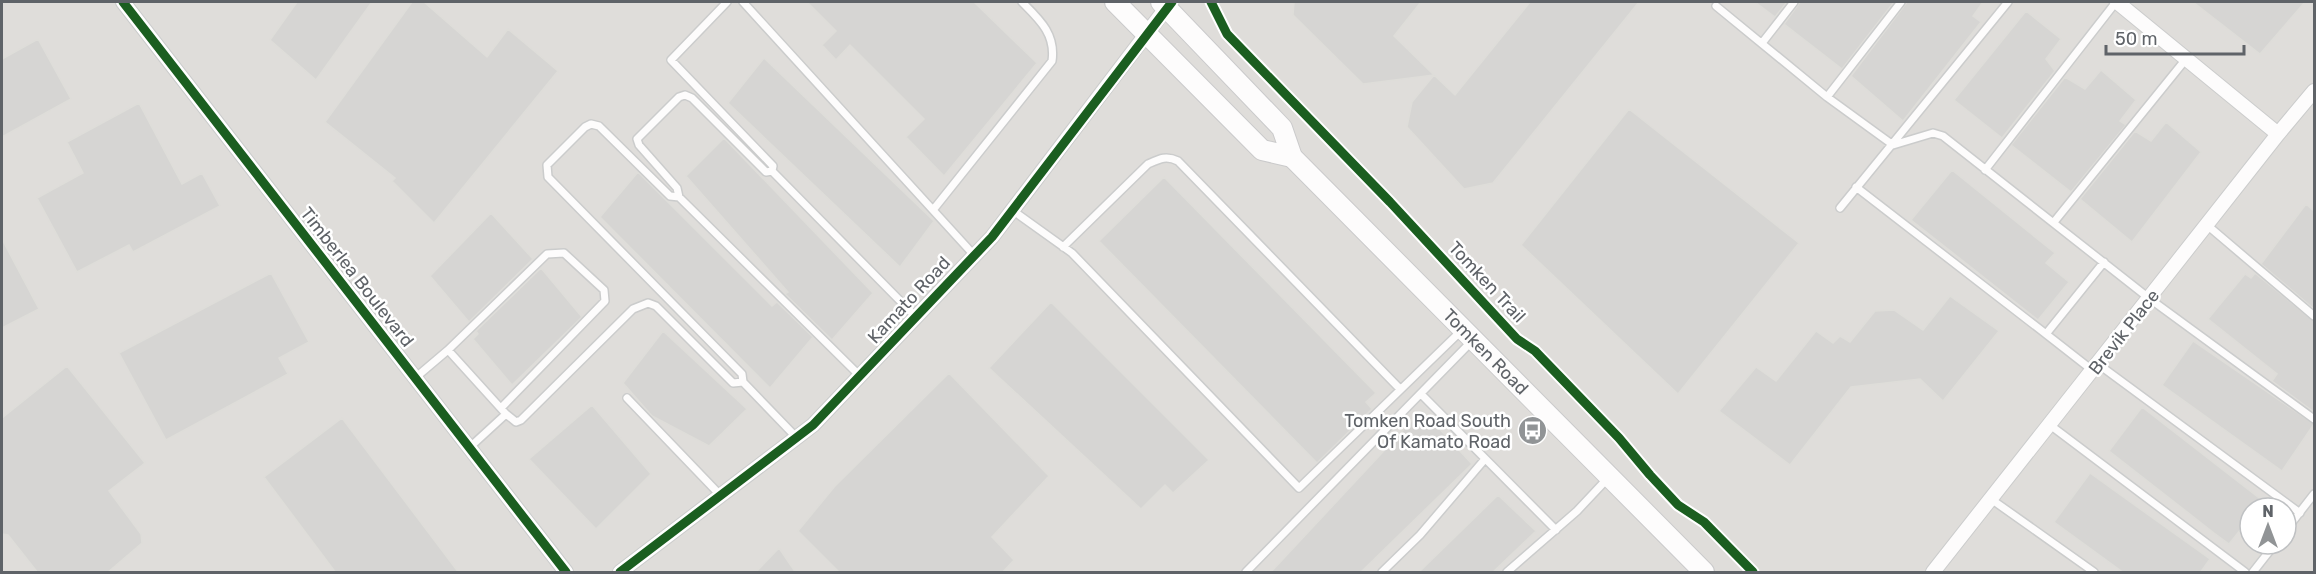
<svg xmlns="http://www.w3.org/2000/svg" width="2316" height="574" font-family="Rubik,sans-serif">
<rect width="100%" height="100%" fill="#efeeea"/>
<path fill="#dfddda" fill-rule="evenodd" d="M2 2H2314V572H2ZM2250 508H2286V544H2250Z"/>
<path fill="#d6d5d3" stroke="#deddd9" stroke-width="1.5" d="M297 2H372L316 80 270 40Z
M412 2H424L487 57 508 29 558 71 434 223 392 181 395 178 325 122Z
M807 2H974L1037 63 944 176 906 137 924 119 850 45 836 60 822 45 836 31Z
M1294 2H1421L1394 36 1434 75 1363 84 1293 15Z
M1530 2H1639L1493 183 1464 189 1407 127 1412 102 1434 75 1455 95Z
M1755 2H1787L1775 17Z
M1800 2H1799H1894L1842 69 1784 24Z
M1907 2H1983L1973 16 1981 22 1903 121 1851 76Z
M2193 2H2305L2260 54Z
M2026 11 2061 39 2046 59 2055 71 2002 138 1954 100Z
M38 39 71 99 2 137V59Z
M764 58 934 221 900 267 728 103Z
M2101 70 2136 100 2120 121 2126 125 2071 192 2011 145 2065 77 2085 89Z
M139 103 182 184 202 173 220 206 133 252 129 245 77 272 37 198 83 173 67 142Z
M1629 109 1799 243 1678 394 1521 245Z
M2166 122 2201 152 2132 242 2080 199 2135 131 2151 141Z
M724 138 873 293 832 340 785 294 788 292 686 176Z
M1952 170 2055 253 2046 263 2069 282 2038 320 1911 220Z
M638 172 772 306 777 302 813 337 770 388 600 217Z
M1164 177 1376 393 1366 402 1372 409 1317 463 1099 241Z
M2306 204 2314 211V309L2261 264Z
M491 213 533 259 469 322 430 276Z
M2 239 39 309 2 328Z
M541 268 582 317 512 385 473 339 478 334 476 331Z
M271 273 309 342 279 358 288 374 166 440 119 353Z
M2255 273 2314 321V412L2272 381 2277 374 2208 319 2245 274 2251 278Z
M1950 296 1999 331 1943 401 1920 379 1851 387 1790 465 1719 411 1756 367 1776 381 1816 331 1833 343 1840 336 1850 342 1875 311 1894 310 1923 330Z
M1051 302 1209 460 1173 493 1165 485 1141 509 989 368Z
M663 331 747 409 709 446 652 416 623 383Z
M2193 341 2314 424 2282 471 2162 385Z
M67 366 145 463 109 491 141 534 142 543 107 573H38L8 535 2 534V418Z
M949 373 1049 476 992 537 1014 560 1002 573H840L798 531 835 486Z
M592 405 651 474 596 529 529 459Z
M2142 407 2272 508H2250V518L2229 544 2214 533 2109 451Z
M1422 410 1472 464 1360 573H1270Z
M342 418 459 573H336L264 477Z
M2090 473 2210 559 2200 573H2124L2054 522Z
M1498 495 1536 531 1492 573H1418Z
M779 548 796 573H755Z"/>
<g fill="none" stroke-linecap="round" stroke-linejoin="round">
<defs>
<path id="lane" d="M727 2 671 60 773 166 772 171 916 317
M743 2 974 255
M1716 6 1827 97 1893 145 1933 133 1943 136 2150 299 2314 419
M1762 43 1794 2
M1827 97 1901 2
M1985 170 2116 2
M1856 187 2046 334
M679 197 677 188 639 145 637 139 679 97 685 95 692 98 766 172 772 171
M1840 208 2008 2
M933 210 1052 61C1056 34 1039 19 1022 2
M1012 210 1072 253 1299 488 1462 330
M2054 222 2186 59
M2207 225 2314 316
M1063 247 1148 164C1159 159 1166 155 1178 161L1400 389
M2098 364 2300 513
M2092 370 2046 334 2104 262
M415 378 448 350
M1421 394 1556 530
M627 398 722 497
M501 408 605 301 604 290 564 253 547 254 448 350 506 414
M2050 425 2245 572
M797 438 743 382 742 374 548 177 547 165 585 127 591 124 599 126 670 196 679 197 860 376
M469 448 506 414 516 422 521 420 633 309 648 303 656 306 733 383 743 382
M1991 499 2094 572
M2286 530 2314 494
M1246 572 1472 341
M1382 572 1420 535 1485 459
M1507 572 1577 511 1608 478
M2253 572 2275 544"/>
<path id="street" d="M123 2 566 572
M2117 2 2278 134
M620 572 813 425 992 237 1170 3
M1933 572 2278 134 2314 91"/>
<g id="secondary">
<path d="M1115 2 1262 150 1292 157"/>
<path id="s1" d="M1161 2 1282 128 1292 157 1704 572"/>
</g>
</defs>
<use href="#lane" stroke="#cbcccc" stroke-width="10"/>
<use href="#street" stroke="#cbcccc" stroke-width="16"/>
<use href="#secondary" stroke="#cacacb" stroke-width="22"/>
<use href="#lane" stroke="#fdfcfc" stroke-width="7"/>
<use href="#street" stroke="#fdfcfc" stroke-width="14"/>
<use href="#secondary" stroke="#fdfcfc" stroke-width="20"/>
<defs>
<path id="cycleway" d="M123 2 566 572
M1211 2 1227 34 1390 202 1517 339 1535 351 1619 438 1650 475 1678 505 1704 522 1753 572
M620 572 813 425 992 237 1172 2"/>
</defs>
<use href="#cycleway" stroke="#fff" stroke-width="13"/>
<use href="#cycleway" stroke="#1b5e20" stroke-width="9"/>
</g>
<defs>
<symbol id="bus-disc" viewBox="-11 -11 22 22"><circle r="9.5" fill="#919496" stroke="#fff"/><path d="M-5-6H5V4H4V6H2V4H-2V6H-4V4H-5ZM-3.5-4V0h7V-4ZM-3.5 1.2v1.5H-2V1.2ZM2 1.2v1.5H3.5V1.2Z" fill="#fff"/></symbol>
</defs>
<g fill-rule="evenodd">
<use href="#bus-disc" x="1516" y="414" width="33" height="33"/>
</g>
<g text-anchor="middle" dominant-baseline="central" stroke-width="5" stroke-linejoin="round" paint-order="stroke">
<g font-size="18" fill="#5f6368" stroke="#fff">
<text transform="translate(357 277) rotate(52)">Timberlea Boulevard</text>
<text transform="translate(1487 282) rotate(47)">Tomken Trail</text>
<text transform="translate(909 300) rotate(-47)">Kamato Road</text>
<text transform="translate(2124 332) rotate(-52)">Brevik Place</text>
<text stroke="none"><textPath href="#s1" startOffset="480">Tomken Road</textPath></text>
</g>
<g font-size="18" fill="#5f6368" stroke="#fff" text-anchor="end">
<text x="1511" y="421">Tomken Road South<tspan x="1511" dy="21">Of Kamato Road</tspan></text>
</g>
</g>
<rect width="2316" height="574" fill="none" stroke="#5f6368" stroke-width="6"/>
<g transform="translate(2268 526)"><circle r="28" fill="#ffffff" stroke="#bfc1c3" stroke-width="1.5"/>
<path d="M0-4.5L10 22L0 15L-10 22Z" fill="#919496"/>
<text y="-9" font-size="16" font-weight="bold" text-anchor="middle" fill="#5f6368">N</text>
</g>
<path d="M2106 45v9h138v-9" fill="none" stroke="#5f6368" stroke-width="3"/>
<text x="2115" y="45" font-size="18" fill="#5f6368" stroke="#ffffff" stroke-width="4.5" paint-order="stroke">50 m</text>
</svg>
